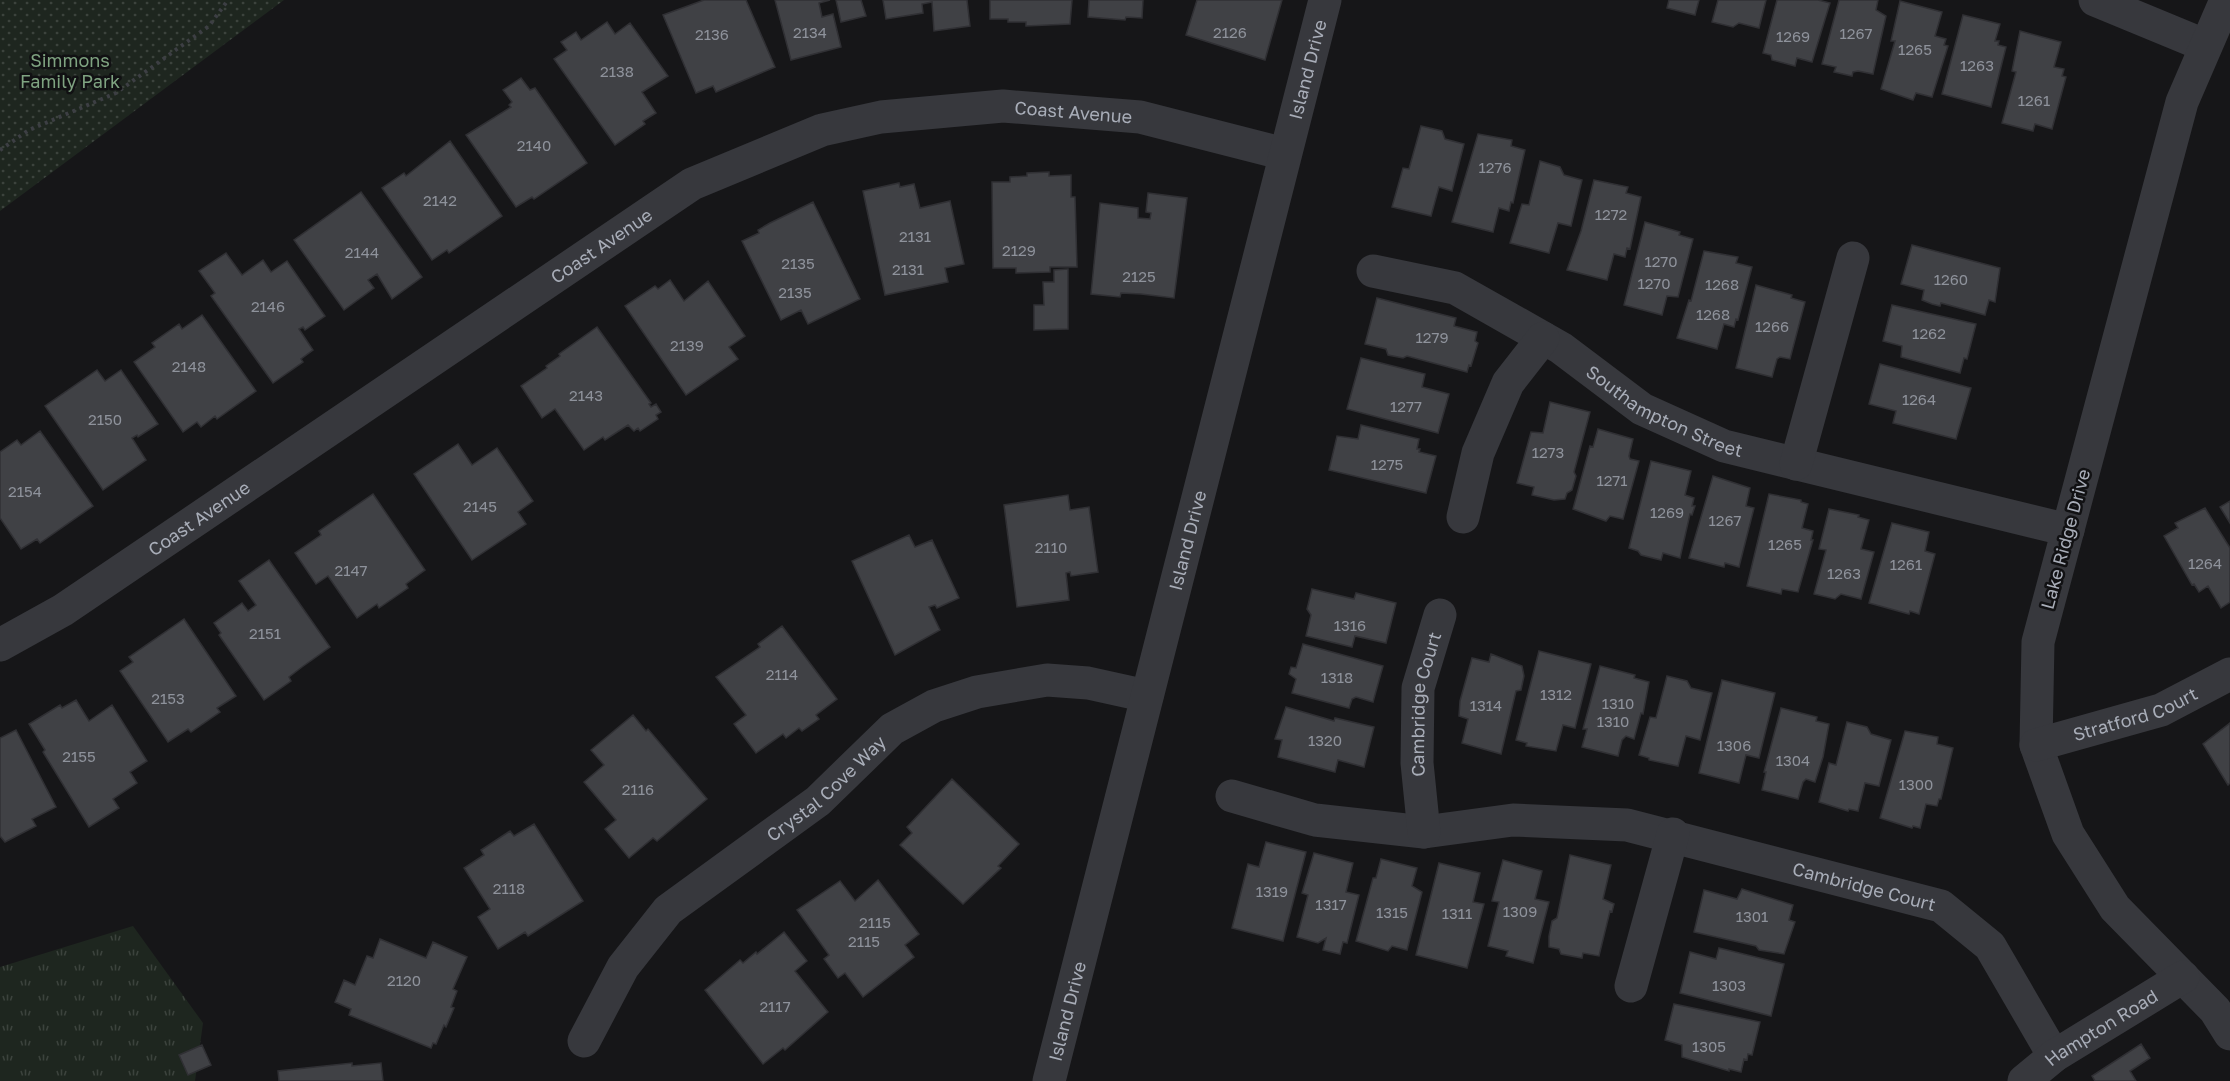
<svg xmlns="http://www.w3.org/2000/svg" width="2230" height="1081" font-family="'Golos Text',sans-serif">
<defs>
<pattern id="grass-tufts" width="24" height="20" patternUnits="userSpaceOnUse" patternTransform="scale(1.5)"><rect width="24" height="20" fill="#1e261f"/><path d="M3 7l-1-3M5 7V3M7 7l1-3M15 17l-1-3M17 17v-4M19 17l1-3" fill="none" stroke="#3c433d"/></pattern>
<pattern id="park-dots" width="8" height="8" patternUnits="userSpaceOnUse" patternTransform="scale(1.5)"><rect width="8" height="8" fill="#1e261f"/><path d="M2 2h.1M6 6h.1" fill="none" stroke="#3c433d" stroke-width="1.8" stroke-linecap="round"/></pattern>
</defs>
<rect width="100%" height="100%" fill="#161618"/>
<path fill="url(#grass-tufts)" d="M133 926 203 1023 195 1081H0V967Z"/>
<path fill="url(#park-dots)" d="M0 0H284L0 211Z"/>
<path fill="#404145" stroke="#303034" stroke-width="1.5" d="M704 0H746L775 67 716 92 713 86 696 93 663 15Z
M775 0H830L819 3 822 17 833 14 841 47 791 60Z
M836 0H861L866 16 841 22Z
M883 0H967L970 26 934 31 932 2 922 4 923 13 886 19Z
M990 0H1072L1070 24 1026 26V22H1008V19H990Z
M1089 0H1143L1142 18 1126 17 1125 20 1088 17Z
M1197 0H1282L1265 60 1186 35Z
M1669 0H1699L1695 15 1667 8Z
M1718 0H1766L1759 28 1739 23 1733 27 1712 22Z
M1777 0H1818L1830 3 1812 62 1797 58 1795 66 1772 60 1771 55 1763 53Z
M1839 0H1878L1876 10 1886 16 1873 74 1858 71 1853 72 1852 76 1834 72 1836 67 1822 64Z
M1900 1 1942 12 1935 36 1946 39 1944 45 1948 46 1932 97 1916 93 1913 100 1881 89 1895 41H1891Z
M1963 15 2000 24 1995 41H1999L1998 45 2006 47 1991 107 1942 94Z
M607 22 615 34 630 23 668 76 642 92 656 113 643 121 645 124 615 145 554 59 567 50 561 42 576 32 581 40Z
M2020 31 2061 42 2054 67 2064 69 2062 76 2066 77 2052 129 2035 124 2033 131 2002 123 2016 72 2012 71Z
M521 78 530 90 535 88 587 163 534 199 532 197 516 207 466 135 511 107 509 105 512 102 503 90Z
M1421 126 1442 131 1445 139 1464 144 1452 191 1439 187 1431 216 1392 207 1403 168 1409 169Z
M1478 134 1512 140 1511 146 1525 150 1513 203 1511 202 1509 211 1499 208 1493 232 1452 222Z
M450 141 502 216 449 253 447 250 432 260 382 188 404 173 406 176Z
M1540 161 1560 167 1564 175 1582 180 1571 226 1558 223 1549 253 1510 243 1522 204 1529 205Z
M1049 172V176L1071 175V197H1075L1077 267H1050V272L1016 273V268H993L992 182H1010V177L1027 176V173Z
M1594 180 1628 187 1626 193 1641 197 1630 249 1627 248 1625 257 1614 254 1607 280 1567 270 1581 231Z
M899 183 900 187 914 184 920 208 950 201 964 264 945 268 948 282 885 295 863 191Z
M361 192 422 277 392 299 377 274 368 280 374 288 344 310 294 240Z
M1148 193 1187 198 1174 298 1141 294 1121 293 1120 297 1091 294 1100 203 1138 208V218L1150 219 1151 213 1146 212Z
M813 202 860 299 808 324 801 310 781 320 742 241 759 233 758 230 770 223Z
M1645 222 1680 232 1679 235 1693 239 1678 297 1667 296 1662 315 1624 305Z
M1912 245 2000 268 1995 302 1989 300 1985 315 1941 303 1940 306 1932 304 1922 300 1924 290 1901 284Z
M1704 251 1738 257 1736 263 1752 267 1738 320 1736 319 1734 327 1724 324 1717 349 1677 338 1689 300 1691 301Z
M226 253 242 275 263 260 271 272 287 261 325 316 305 330 303 327 299 329 313 350 301 359 303 362 273 383 211 296 215 293 199 271Z
M1068 269V329L1034 330V305H1044L1043 282H1054V270Z
M670 280 684 301 708 281 745 336 729 347 738 359 686 395 625 306 655 286 658 289Z
M1756 285 1792 295 1791 298 1805 302 1790 359 1780 357 1777 359 1772 377 1736 368Z
M1377 298 1456 318 1454 326 1477 332 1475 341 1478 343 1471 366 1469 365 1467 372 1407 356 1403 358 1388 355 1386 349 1365 344Z
M1892 305 1976 324 1967 359 1964 358 1960 373 1901 357 1902 346 1883 341Z
M202 315 256 391 217 419 215 416 201 427 197 422 183 432 134 362 155 347 152 343 179 324 182 329Z
M597 327 651 403 649 404 651 407 656 404 661 412 656 415 658 419 640 431 638 428 634 431 628 425 605 440 603 437 584 450 555 409 542 418 521 386 547 368 546 366 560 356 559 354Z
M1361 358 1425 374 1422 387 1449 394 1438 433 1347 409Z
M1880 364 1971 388 1956 439 1893 423 1896 411 1869 404Z
M97 370 105 381 121 370 158 424 138 437 137 435 132 438 146 460 103 490 45 406Z
M1550 402 1590 412 1574 472 1576 476 1572 490 1567 493 1565 499 1554 500 1532 495 1534 487 1517 483 1531 432 1543 433Z
M1361 425 1419 439 1417 449H1420L1419 452 1436 456 1426 493 1329 470 1337 436 1358 439Z
M1598 429 1633 439 1629 456 1630 459 1639 461 1623 519 1610 516 1606 521 1573 509 1590 446 1593 447Z
M40 431 93 506 40 543 37 539 21 549 0 518V452L17 440 21 445Z
M458 444 472 465 497 448 533 501 518 512 526 524 472 560 414 474Z
M1651 461 1691 471 1685 495 1694 498 1692 506H1695L1692 515 1690 514 1680 558 1663 553 1661 560 1641 555 1638 551 1629 548Z
M1713 476 1750 488 1746 506 1754 508 1739 567 1725 563 1724 567 1689 558Z
M373 494 425 570 406 584 408 588 379 608 377 604 357 618 328 576 316 584 295 553 321 535 319 531Z
M1769 494 1801 500V502L1808 504 1802 528 1813 531 1811 540H1813L1798 592 1782 589 1781 594 1747 586Z
M1068 495 1070 510 1089 507 1098 572 1071 576 1070 572 1066 573 1069 600 1017 607 1004 505Z
M2230 501V523L2220 507Z
M2205 508 2230 548V602L2221 608 2208 586 2199 592 2194 584 2192 585 2164 536 2178 528 2175 523Z
M1829 509 1859 515 1858 517 1869 520 1861 549 1874 552 1861 599 1841 594 1835 599 1814 594 1826 550 1819 549Z
M1892 523 1929 532 1925 551 1935 554 1919 614 1910 611 1909 614 1869 603Z
M909 535 915 547 932 540 959 598 937 608 935 605 929 607 940 630 895 655 852 561Z
M269 560 330 647 302 667 289 677 291 681 264 700 219 635 221 633 214 623 242 603 248 611 256 605 239 581Z
M1312 589 1354 599 1356 593 1396 603 1386 643 1355 636 1352 647 1306 636 1311 615 1307 609Z
M184 619 236 696 217 708 220 712 191 732 188 729 168 742 120 671 133 662 129 657Z
M782 626 837 699 816 715 819 719 802 731 799 728 786 738 783 734 756 753 734 724 746 715 716 677 760 647 758 644Z
M1303 644 1383 666 1373 702 1356 697 1352 699 1349 708 1292 693 1296 679 1289 674 1291 667 1296 668Z
M1539 651 1591 664 1575 728 1563 725 1556 751 1526 746 1527 743 1516 740Z
M1491 654 1522 666 1524 676 1521 690 1516 691 1501 754 1462 743 1468 719 1459 716 1460 701 1472 658 1489 662Z
M1600 666 1635 675 1634 678 1649 682 1643 714 1641 713 1634 739 1626 736 1622 740 1618 756 1582 747 1587 729H1583Z
M1667 676 1687 681 1691 688 1712 693 1700 740 1686 736 1678 766 1649 760V758L1639 755 1650 717 1656 718Z
M1722 680 1775 693 1759 758 1746 755 1739 783 1699 773Z
M76 700 89 721 112 705 147 761 130 772 137 783 113 799 119 808 89 827 43 752 45 750 29 724 60 705 62 708Z
M1286 707 1334 721 1335 718 1374 727 1364 767 1338 760 1335 772 1278 757 1282 740 1275 739Z
M1781 708 1817 717 1816 721 1829 724 1823 757 1815 782 1806 779 1803 782 1798 799 1762 790 1766 772H1764Z
M633 715 646 731 648 729 707 799 657 841 653 838 629 858 605 829 616 820 584 782 604 765 591 750Z
M1847 722 1867 727 1871 734 1891 740 1879 786 1865 783 1858 811 1849 809 1848 811 1819 802 1829 763 1836 765Z
M2230 723V783L2228 785 2203 744Z
M16 730 56 807 32 819 36 826 5 842 0 836V738Z
M1905 731 1938 737 1937 744 1953 748 1941 799H1939L1937 806 1926 804 1920 828 1913 826 1912 828 1880 818Z
M952 779 1019 844 998 866 1001 868 963 904 900 845 912 833 907 827Z
M534 824 583 901 528 936 525 932 498 949 478 917 490 909 464 868 484 855 481 850 510 831 514 836Z
M1266 842 1306 852 1283 941 1232 928 1248 864 1259 867Z
M1314 853 1353 863 1346 892 1359 895 1347 943 1343 942 1340 954 1323 950 1326 938 1318 943 1297 937 1308 895 1302 893Z
M1570 855 1611 865 1603 899 1614 904 1612 912 1610 911 1599 956 1583 953 1582 958 1561 954 1559 949 1549 947V936L1552 921 1557 918Z
M1381 859 1417 868 1412 886 1422 892 1407 950 1392 946 1388 951 1356 941 1373 878H1376Z
M1503 860 1542 871 1535 899 1549 902 1533 963 1506 956 1508 951 1488 946 1499 902 1492 901Z
M1439 863 1480 873 1473 902 1484 904 1467 968 1416 955Z
M878 880 919 934 905 945 914 957 863 997 845 973 838 978 824 959 829 955 797 910 840 881 855 901Z
M1742 889 1793 905 1789 920 1795 922 1784 954 1759 950 1756 946 1694 932 1704 890 1737 899Z
M784 932 807 961 795 971 828 1012 785 1050 783 1048 763 1064 705 990 740 960 743 963 756 952 757 954Z
M380 939 426 958 433 942 467 957 453 989 457 991 451 1007 454 1008 446 1027 444 1025 436 1044 433 1043 431 1048 349 1015 351 1009 335 1002 344 980 355 985 367 956 373 958Z
M1719 948 1784 964 1771 1016 1680 993 1690 952 1716 959Z
M1674 1004 1760 1022 1752 1055 1748 1054 1747 1060 1744 1059 1741 1072 1729 1069V1071L1682 1057V1045L1665 1040Z
M2141 1044 2150 1058 2130 1071 2136 1081H2095L2092 1076Z
M202 1045 211 1065 188 1075 179 1055Z
M352 1063V1066L381 1063 383 1081H279L278 1071Z"/>
<g fill="none" stroke-linecap="round" stroke-linejoin="round">
<path stroke="#3d3f44" stroke-width="4" stroke-dasharray="3 4.5" stroke-linecap="butt" d="M0 150 29 130 116 93 209 26 228 0"/>
<g stroke="#37383d" stroke-width="33">
<path d="M2095 0 2204 45"/>
<path d="M2226 0 2182 102 2038 642 2036 745 2068 834 2115 908 2215 1010 2230 1034"/>
<path id="s1" d="M1373 271 1455 288 1561 348 1642 409 1724 446 2068 530"/>
<path d="M1796 464 1853 258"/>
<path d="M1463 517 1478 453 1508 383 1543 338"/>
<path id="s2" d="M0 645 63 610 692 184 822 130 881 117 1003 106 1140 117 1285 154"/>
<path id="s3" d="M2036 745 2161 710 2230 674"/>
<path id="s4" d="M1232 796 1315 820 1424 832 1513 820 1627 825 1941 906 1990 946 2054 1056"/>
<path id="s5" d="M1424 832 1417 763 1418 688 1440 615"/>
<path d="M1631 986 1673 834"/>
<path id="s6" d="M584 1041 623 967 668 910 818 801 892 729 934 706 977 692 1047 680 1088 683 1147 696"/>
<path id="s7" d="M1049 1081 1325 0"/>
<path id="s8" d="M2024 1081 2054 1056 2183 977"/>
</g>
</g>
<g text-anchor="middle" dominant-baseline="central" stroke-width="5" stroke-linejoin="round" paint-order="stroke">
<g font-size="15" fill="#8e929b">
<text x="810" y="32">2134</text>
<text x="1230" y="32">2126</text>
<text x="1856" y="33">1267</text>
<text x="712" y="34">2136</text>
<text x="1793" y="36">1269</text>
<text x="1915" y="49">1265</text>
<text x="1977" y="65">1263</text>
<text x="617" y="71">2138</text>
<text x="2034" y="100">1261</text>
<text x="534" y="145">2140</text>
<text x="1495" y="167">1276</text>
<text x="440" y="200">2142</text>
<text x="1611" y="214">1272</text>
<text x="915" y="236">2131</text>
<text x="1019" y="250">2129</text>
<text x="362" y="252">2144</text>
<text x="1661" y="261">1270</text>
<text x="798" y="263">2135</text>
<text x="908" y="269">2131</text>
<text x="1139" y="276">2125</text>
<text x="1951" y="279">1260</text>
<text x="1654" y="283">1270</text>
<text x="1722" y="284">1268</text>
<text x="795" y="292">2135</text>
<text x="268" y="306">2146</text>
<text x="1713" y="314">1268</text>
<text x="1772" y="326">1266</text>
<text x="1929" y="333">1262</text>
<text x="1432" y="337">1279</text>
<text x="687" y="345">2139</text>
<text x="189" y="366">2148</text>
<text x="586" y="395">2143</text>
<text x="1919" y="399">1264</text>
<text x="1406" y="406">1277</text>
<text x="105" y="419">2150</text>
<text x="1548" y="452">1273</text>
<text x="1387" y="464">1275</text>
<text x="1612" y="480">1271</text>
<text x="25" y="491">2154</text>
<text x="480" y="506">2145</text>
<text x="1667" y="512">1269</text>
<text x="1725" y="520">1267</text>
<text x="1785" y="544">1265</text>
<text x="1051" y="547">2110</text>
<text x="2205" y="563">1264</text>
<text x="1906" y="564">1261</text>
<text x="351" y="570">2147</text>
<text x="1844" y="573">1263</text>
<text x="1350" y="625">1316</text>
<text x="265" y="633">2151</text>
<text x="782" y="674">2114</text>
<text x="1337" y="677">1318</text>
<text x="1556" y="694">1312</text>
<text x="168" y="698">2153</text>
<text x="1618" y="703">1310</text>
<text x="1486" y="705">1314</text>
<text x="1613" y="721">1310</text>
<text x="1325" y="740">1320</text>
<text x="1734" y="745">1306</text>
<text x="79" y="756">2155</text>
<text x="1793" y="760">1304</text>
<text x="1916" y="784">1300</text>
<text x="638" y="789">2116</text>
<text x="509" y="888">2118</text>
<text x="1272" y="891">1319</text>
<text x="1331" y="904">1317</text>
<text x="1520" y="911">1309</text>
<text x="1392" y="912">1315</text>
<text x="1457" y="913">1311</text>
<text x="1752" y="916">1301</text>
<text x="875" y="922">2115</text>
<text x="864" y="941">2115</text>
<text x="404" y="980">2120</text>
<text x="1729" y="985">1303</text>
<text x="775" y="1006">2117</text>
<text x="1709" y="1046">1305</text>
</g>
<g font-size="18" fill="#7fa381" stroke="#111113">
<text x="70" y="60">Simmons<tspan x="70" dy="21">Family Park</tspan></text>
</g>
<g font-size="18" fill="#a8adb8" stroke="#111113">
<text stroke="none"><textPath href="#s7" startOffset="1044">Island Drive</textPath></text>
<text stroke="none"><textPath href="#s2" startOffset="1226">Coast Avenue</textPath></text>
<text stroke="none"><textPath href="#s2" startOffset="722">Coast Avenue</textPath></text>
<text stroke="none"><textPath href="#s1" startOffset="328">Southampton Street</textPath></text>
<text stroke="none"><textPath href="#s2" startOffset="236">Coast Avenue</textPath></text>
<text transform="translate(2065 539) rotate(-75)">Lake Ridge Drive</text>
<text stroke="none"><textPath href="#s7" startOffset="558">Island Drive</textPath></text>
<text stroke="none"><textPath href="#s5" startOffset="129">Cambridge Court</textPath></text>
<text stroke="none"><textPath href="#s3" startOffset="104">Stratford Court</textPath></text>
<text stroke="none"><textPath href="#s6" startOffset="356">Crystal Cove Way</textPath></text>
<text stroke="none"><textPath href="#s4" startOffset="645">Cambridge Court</textPath></text>
<text stroke="none"><textPath href="#s7" startOffset="72">Island Drive</textPath></text>
<text stroke="none"><textPath href="#s8" startOffset="94">Hampton Road</textPath></text>
</g>
</g>
</svg>
